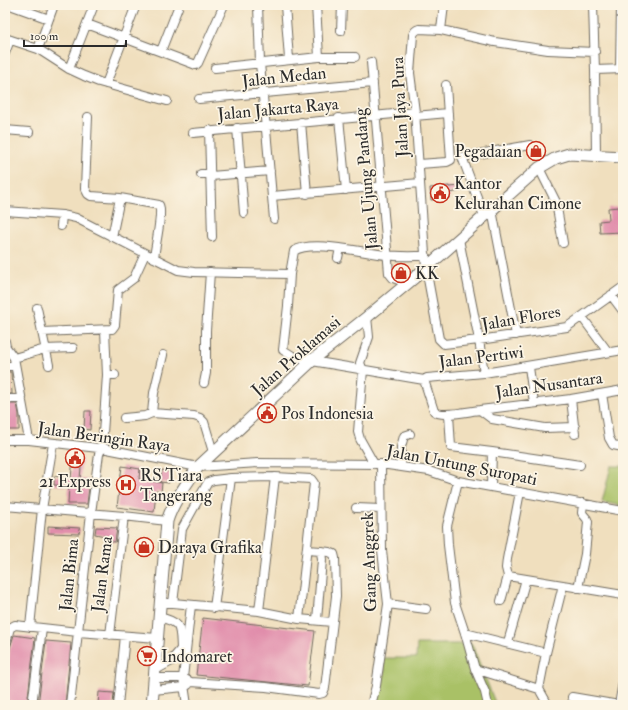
<svg xmlns="http://www.w3.org/2000/svg" width="628" height="710" font-family="'IM FELL Double Pica',serif">
<rect width="100%" height="100%" fill="#fcf5e5"/>
<filter id="ink" filterUnits="userSpaceOnUse"><feTurbulence type="fractalNoise" baseFrequency=".025" numOctaves="2"/><feDisplacementMap in="SourceGraphic" scale="8" xChannelSelector="R" yChannelSelector="G"/><feConvolveMatrix kernelMatrix="1 2 1 2 8 2 1 2 1" color-interpolation-filters="sRGB"/></filter>
<filter id="wash" filterUnits="userSpaceOnUse"><feTurbulence type="fractalNoise" baseFrequency=".012" numOctaves="4" result="noise"/><feDisplacementMap in="SourceGraphic" scale="16" xChannelSelector="R" yChannelSelector="G"/><feGaussianBlur stdDeviation="0.9" result="paint"/><feColorMatrix in="noise" values="0 0 0 0 0 0 0 0 0 0 0 0 0 0 0 0 0 1.4 0 .05"/><feComposite in="paint" operator="in"/></filter>
<g filter="url(#wash)">
<rect width="100%" height="100%" fill="#f0dfbe"/>
<path fill="#a9c166" stroke="#6a7648" d="M611 466H623V506L602 502Z
M417 644H472L496 705H374L385 670 380 658H416Z"/>
<g id="blocks">
<path fill="#e18dab" d="M449 186V187L461 186 462 191 449 193 450 198 431 200 430 188Z
M619 207 620 219 623 218V230H622V232L600 233 599 221 609 220 608 208Z
M5 372H11L12 394H5Z
M5 404H17L19 414V430H5Z
M85 411H91L90 430 84 429Z
M82 456 80 479 90 480 87 504H68L69 486 54 485V476L71 478 73 459Z
M122 466 140 469 139 479 162 483 161 492 156 491 154 512 117 507Z
M162 470 171 472 169 483 160 482Z
M48 526 80 528 79 534 48 533Z
M96 527 117 528 115 542 105 541V536L95 534Z
M203 618 315 631 308 686 196 675Z
M14 635 35 638 27 705H11V701H5V685L10 648Z
M46 641 71 643 65 705H38Z
M99 692 114 693 113 705H98Z"/>
</g>
</g>
<g filter="url(#ink)">
<use href="#blocks" fill-opacity="0" stroke="#706a5e" stroke-width="1"/>
<g fill="none" stroke-linecap="round" stroke-linejoin="round">
<defs>
<path id="minor" d="M10 5 49 19
M258 5 260 63 274 219
M285 5 289 59
M316 5 319 57
M593 5 595 70 596 155
M87 24 196 65 198 63 224 5
M441 30 444 5
M341 31 342 5
M5 38 38 49 69 69 84 76 99 82 167 101
M38 49 54 5
M161 51 179 5
M595 52 548 50 495 42 441 30 419 29C415 30 414 32 413 35L410 73 415 112 426 268 439 339 444 344 479 340 567 327 623 287
M5 53 10 40
M371 62 389 273 393 278 407 283
M215 68 319 57H355
M69 69 94 5
M620 69 621 5
M595 70 623 69
M106 84 136 5
M199 99 373 83
M415 116 448 113
M88 117 85 188 88 194 91 196 120 198 159 205C163 213 155 247 154 258
M339 118 346 190
M301 122 307 194
M237 128 244 213
M5 130 29 132
M209 130 212 237
M193 133 415 112
M419 164 447 162 451 160 446 85
M539 168 556 202 563 243
M201 174H211
M211 176 270 171
M272 196 420 183
M492 210 516 335
M5 211 62 215 76 218 178 270 194 272 290 274
M484 216 462 157 530 145
M61 226 62 215
M112 237 120 198
M459 239 479 340 484 373
M338 258 340 248
M611 295 623 311
M37 308 49 365
M367 317 369 337 360 363 363 370 358 432 360 439 374 464
M582 317 608 352
M42 332 112 329 115 325 118 290 134 278 145 254
M5 341 6 347 14 358 29 440
M14 358 45 349 73 348
M315 358H296L283 350 288 306 290 274 294 251C312 239 364 253 386 255 399 257 413 256 426 256
M312 361 424 380
M5 366H15
M529 367 534 403
M107 375H115
M204 383 206 373V331L210 272
M602 394 609 438 613 445 623 447
M5 399H22
M571 399 575 434
M480 410 571 399 623 390
M152 413 154 393 163 355
M449 414 451 447 492 452
M124 418 145 416 152 413 194 416 200 418 204 422 213 452
M575 427 545 428 492 419 480 410C469 411 441 418 434 411L424 380 427 378 484 373 623 350
M5 440H29L107 449 198 467 258 463 381 464 429 471 458 481 623 511
M401 466V447L404 436 410 434
M458 481 447 526 448 545 455 603 465 633 475 669 539 689 546 653 563 585
M491 486 492 452 580 465
M520 492 507 559 506 568 508 576 623 595
M5 506 124 516 167 521
M356 508 381 509
M307 550 321 551 322 560 317 620
M578 588 585 554 588 522 587 519 582 513 583 503
M501 601 508 576
M159 603H173L259 611 299 619 332 622
M173 603 182 529 208 482 214 480 231 478
M388 604 426 609
M214 608 231 478 275 477
M259 611 275 477 311 479 314 483 299 619
M30 627 42 509 53 444
M465 633 546 653
M110 635 124 516
M508 642 526 579
M5 646 10 628 15 625 78 632 157 638
M475 669 485 692 488 705
M154 671 170 662 181 649C180 627 182 622 158 617
M154 678H183L191 682 266 687 319 694 323 693 325 688 336 596 335 558 334 554 329 552 321 551
M539 689 548 705
M153 690 184 687 188 685
M572 697 619 705
M32 705 42 629
M70 705 91 513 99 454 102 448 107 375 105 330
M118 705 125 636
M187 705 183 678 191 605
M371 705 376 686 388 604 382 550 381 464
M619 705 623 682"/>
<path id="major" d="M152 705 167 521C173 502 187 483 198 467L315 358 367 317 426 268 539 168 556 158 569 154 623 157"/>
</defs>
<use href="#minor" stroke="#706a5e" stroke-width="10"/>
<use href="#major" stroke="#706a5e" stroke-width="13"/>
<use href="#minor" stroke="#fff" stroke-width="8"/>
<use href="#major" stroke="#fff" stroke-width="11"/>
</g>
</g>
<defs>
<symbol id="shop-ring" viewBox="-11 -11 22 22"><circle r="9.5" fill="#fcf5e5" stroke="#c8321e" stroke-width="1.5"/><path d="M-5-2.5h2.3a2.7 3.5 0 0 1 5.4 0H5L5.5 6h-11ZM-1.5-2.5h3a1.5 2.3 0 0 0-3 0Z" fill="#c8321e"/></symbol>
<symbol id="civic-ring" viewBox="-11 -11 22 22"><circle r="9.5" fill="#fcf5e5" stroke="#c8321e" stroke-width="1.5"/><path d="M-.6-6.5H3V-4.5H.6V-3L4-1V1h2V6H-6V1h2V-1L-.6-3ZM-1.2 2.5V6h2.4V2.5Z" fill="#c8321e"/></symbol>
<symbol id="hospital-ring" viewBox="-11 -11 22 22"><circle r="9.5" fill="#fcf5e5" stroke="#c8321e" stroke-width="1.5"/><path d="M-5-5h3v3.5h4V-5h3V5h-3V1.5h-4V5h-3Z" fill="#c8321e"/></symbol>
<symbol id="supermarket-ring" viewBox="-11 -11 22 22"><circle r="9.5" fill="#fcf5e5" stroke="#c8321e" stroke-width="1.5"/><path d="M-6-5.5h2.5l.6 2H6L4.5 2H-2.5L-4.4-4H-6ZM-1.5 3.2a1.3 1.3 0 1 0 .1 0ZM3 3.2a1.3 1.3 0 1 0 .1 0Z" fill="#c8321e"/></symbol>
</defs>
<g fill-rule="evenodd">
<use href="#shop-ring" x="525" y="140" width="22" height="22"/>
<use href="#civic-ring" x="429" y="182" width="22" height="22"/>
<use href="#shop-ring" x="390" y="262" width="22" height="22"/>
<use href="#civic-ring" x="256" y="402" width="22" height="22"/>
<use href="#civic-ring" x="64" y="447" width="22" height="22"/>
<use href="#hospital-ring" x="115" y="474" width="22" height="22"/>
<use href="#shop-ring" x="133" y="536" width="22" height="22"/>
<use href="#supermarket-ring" x="136" y="645" width="22" height="22"/>
</g>
<g text-anchor="middle" dominant-baseline="central" stroke-width="3.5" stroke-linejoin="round" paint-order="stroke">
<g font-size="17" fill="#2b2b2b" stroke="#fcf5e5">
<text transform="translate(284 77) rotate(-6)">Jalan Medan</text>
<text transform="translate(400 107) rotate(-93)">Jalan Jaya Pura</text>
<text transform="translate(278 109) rotate(-5)">Jalan Jakarta Raya</text>
<text transform="translate(366 179) rotate(-95)">Jalan Ujung Pandang</text>
<text transform="translate(521 318) rotate(-10)">Jalan Flores</text>
<text transform="translate(296 356) rotate(-41)">Jalan Proklamasi</text>
<text transform="translate(481 357) rotate(-7)">Jalan Pertiwi</text>
<text transform="translate(549 385) rotate(-8)">Jalan Nusantara</text>
<text transform="translate(104 437) rotate(8)">Jalan Beringin Raya</text>
<text transform="translate(462 465) rotate(11)">Jalan Untung Suropati</text>
<text transform="translate(369 562) rotate(-92)">Gang Anggrek</text>
<text transform="translate(102 574) rotate(-83)">Jalan Rama</text>
<text transform="translate(69 575) rotate(-84)">Jalan Bima</text>
</g>
<g font-size="17" fill="#2b2b2b" stroke="#fcf5e5" text-anchor="start">
<text x="522" y="151" text-anchor="end">Pegadaian</text>
<text x="454" y="183">Kantor<tspan x="454" dy="20">Kelurahan Cimone</tspan></text>
<text x="415" y="273">KK</text>
<text x="281" y="413">Pos Indonesia</text>
<text x="140" y="475">RS Tiara<tspan x="140" dy="20">Tangerang</tspan></text>
<text x="75" y="481" text-anchor="middle">21 Express</text>
<text x="158" y="547">Daraya Grafika</text>
<text x="161" y="656">Indomaret</text>
</g>
</g>
<rect width="628" height="710" fill="none" stroke="#fcf5e5" stroke-width="20"/>
<path d="M24 40v6h102v-6" fill="none" stroke="#2b2b2b" stroke-width="2"/>
<text x="30" y="40" font-size="12" fill="#2b2b2b" stroke="#fcf5e5" stroke-width="3" paint-order="stroke">100 m</text>
</svg>
